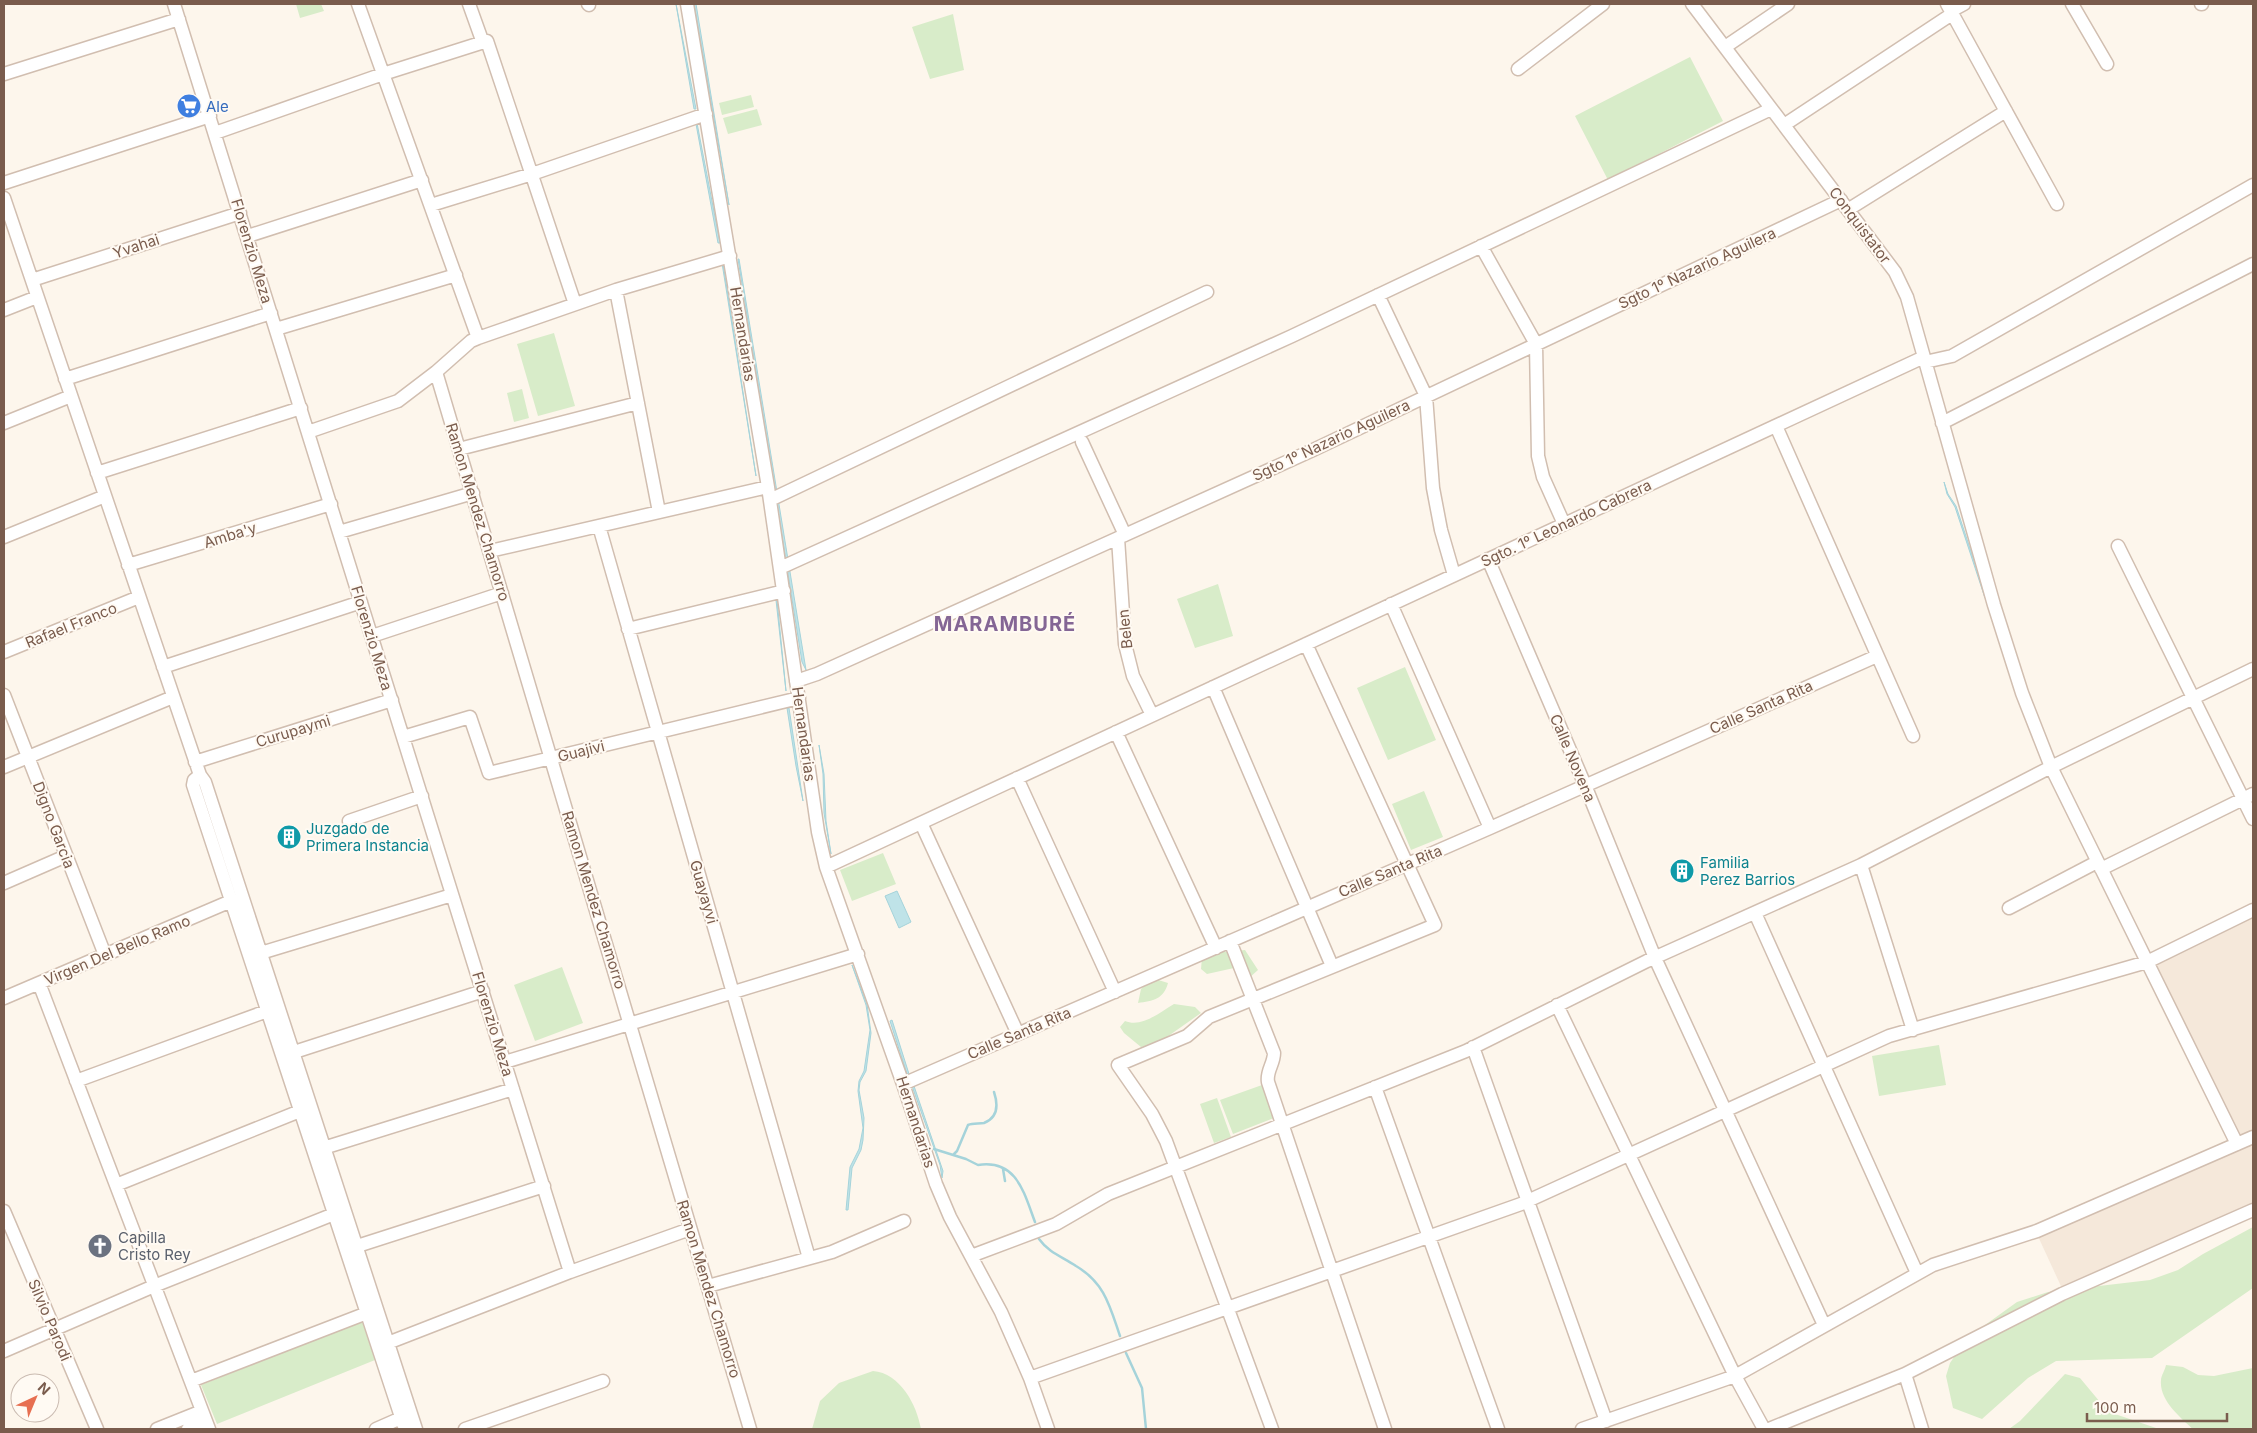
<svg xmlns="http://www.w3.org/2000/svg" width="2257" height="1433" font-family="Inter,sans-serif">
<rect width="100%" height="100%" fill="#fdf6ec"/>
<path fill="#f5e8da" d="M2253 913V1207L2066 1297 2036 1232 2234 1143 2146 965Z"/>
<path fill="#d8ecc9" d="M296 4H321L324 11 300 18Z
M953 14 964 70 930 79 912 27Z
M1690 57 1723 121 1608 180 1575 116Z
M751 95 754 107 722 115 719 103Z
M757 109 762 125 728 134 723 118Z
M554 333 575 406 538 416 517 344Z
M522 389 529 418 514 422 507 393Z
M1218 584 1233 636 1195 648 1177 599Z
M1405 667 1436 740 1388 760 1357 688Z
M1424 791 1443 837 1411 850 1392 804Z
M883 853 896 884 852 901 840 870Z
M1245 950 1258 970 1249 978 1234 968 1207 974 1201 969 1202 957 1212 951 1226 952Z
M562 967 583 1023 535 1041 514 985Z
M1152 978 1168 983C1164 999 1153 1001 1138 1003L1141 989Z
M1174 1004 1195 1007 1201 1013 1157 1044 1141 1047 1124 1033 1120 1027 1125 1021C1142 1028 1160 1012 1174 1004Z
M1939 1045 1946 1085 1879 1096 1872 1056Z
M1262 1085 1274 1118 1233 1134 1220 1100Z
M1217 1098 1231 1137 1214 1143 1200 1104Z
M2253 1227V1288L2152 1358 2056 1361 2028 1378 1982 1419 1953 1408 1946 1376 1950 1363 1967 1338 2017 1302 2048 1292 2150 1280 2178 1270 2203 1254Z
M362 1321 375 1360 217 1424 201 1385Z
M2166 1365 2183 1367 2198 1375 2214 1376 2253 1368V1429H2193C2180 1417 2159 1400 2161 1380 2161 1376 2165 1370 2166 1365Z
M873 1371C900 1373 917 1405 921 1429H812L820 1401 839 1383Z
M2065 1374 2080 1378 2100 1402 2112 1413 2159 1429H2009L2020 1421Z"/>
<path fill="#bfe3e8" stroke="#a5d3da" d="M676 4 696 109H694Z
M694 4H696L729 205Z
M697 123 720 243H718L696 124Z
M738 259H739L806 670 802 662Z
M722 263H723L756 476Z
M1944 482 1948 494 1956 506 1986 597 1985 598 1955 507 1947 494Z
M776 600H777L786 691Z
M787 708H789L803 801 796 766Z
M819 745 824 774 826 821 831 854 824 813 823 774Z
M897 891 911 922 899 928 885 896Z
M852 965 867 1004 871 1033 866 1071 860 1082 859 1090 864 1118 863 1140 861 1150 852 1168 848 1210H846L850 1167 859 1149 863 1128 858 1091 859 1081 864 1071 870 1030 866 1005Z
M892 1020 909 1074H907L890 1021Z
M912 1086H914L943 1171 942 1178 940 1165Z"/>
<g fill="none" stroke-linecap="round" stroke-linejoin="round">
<path stroke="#a5d3da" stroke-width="2.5" d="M934 1149 966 1159 978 1165C1017 1159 1024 1193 1035 1222
M953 1155 957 1151 968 1125C973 1123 979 1124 984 1123 999 1117 998 1104 994 1092
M1003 1169 1005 1181
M1039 1239C1049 1253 1063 1257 1076 1266 1105 1283 1110 1307 1120 1336
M1126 1353 1142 1388 1146 1429"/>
<defs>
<path id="minor" d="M174 4 570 1272
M358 4 478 338
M469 4 483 43
M588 4 589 5
M687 4 768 487 818 832 826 867 903 1084 936 1184 950 1217 1001 1312 1030 1378 1048 1429
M1692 4 1895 272 1907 297 1994 605 2022 693 2051 767 2237 1144
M1947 4 2057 204
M2072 4 2107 64
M2201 4H2202
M1951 11 1964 4
M1725 47 1788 4
M1518 69 1603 4
M4 74 179 19
M1784 125 1952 14
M215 133 383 74 487 41 575 304
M4 183 210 116
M4 198 200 775 205 782 416 1429
M431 205 532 174 706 114
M1849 209 2006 111
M248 236 422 180
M1481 246 1536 344 1538 456 1543 477 1564 524
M32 280 240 213
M616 290 659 512
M1378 295 1426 396 1433 488 1441 530 1454 575
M4 310 37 297
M276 329 456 275
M1925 362 1952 356 2253 185
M436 372 750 1429
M65 379 271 313
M4 423 71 396
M1942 423 2253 264
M1776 426 1913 736
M308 432 398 401 436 372 471 341 478 338 616 290 730 256
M1082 442 1125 535
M459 449 638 403
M97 473 301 408
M770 500 1207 292
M599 526 809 1258
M339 532 473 493
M4 537 105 496
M1118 538 1125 644 1133 676 1152 715
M2118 546 2253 819
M490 551 768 487
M1488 559 1585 785 1655 958 1824 1325
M128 565 331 504
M780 568 1292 336 1771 109
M1391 604 1490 828
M628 629 784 591
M372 636 502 593
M4 652 139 597
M163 667 361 602
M796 681 817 674 1313 450 1841 200
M1213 687 1332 966
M4 695 105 955
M1116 732 1216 948
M403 737 470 717 489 773 799 698
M195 762 392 700
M4 767 173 697
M200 775 194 780 193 785 405 1429
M1017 778 1115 992
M349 821 422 796
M921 823 1018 1034
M1861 865 1913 1030
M826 867 1924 357
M2101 869 2253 794
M4 883 66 856
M2009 908 2097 862
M1755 913 1917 1273
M1230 941 1274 1053C1274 1064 1266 1071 1268 1082L1385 1429
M254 955 452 895
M39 983 209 1429
M4 998 231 901
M1557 1005 1735 1376 1764 1429
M1473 1047 1606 1421
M285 1055 483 991
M505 1062 858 954
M76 1081 267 1011
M903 1084 1490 828 1877 656
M1375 1087 1498 1429
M317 1150 513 1089
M116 1185 300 1111
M4 1211 97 1429
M348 1249 544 1186
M971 1256 1056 1224 1108 1194 1466 1051 1647 961 1861 865 2051 767 2253 669
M708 1286 832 1252 904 1221
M380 1346 570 1272 690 1229
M4 1351 154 1286 334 1214
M1905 1374 1922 1429
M1030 1378 1521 1204 1889 1036 2147 962 2253 910
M191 1381 367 1313
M157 1429 202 1411
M188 1429 206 1422
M376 1429 401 1418
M465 1429 603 1381
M1272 1429 1166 1141 1152 1114 1118 1065 1187 1036 1209 1017 1435 925 1306 644
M1582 1429 1735 1376 1933 1265 2037 1231 2253 1137
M1769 1429 1905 1374 2062 1294 2253 1210"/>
</defs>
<use href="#minor" stroke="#d1beb0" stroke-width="15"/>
<use href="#minor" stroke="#fff" stroke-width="12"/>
</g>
<defs>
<symbol id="supermarket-disc" viewBox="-11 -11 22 22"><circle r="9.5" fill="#3f7fe0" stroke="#fffaf3"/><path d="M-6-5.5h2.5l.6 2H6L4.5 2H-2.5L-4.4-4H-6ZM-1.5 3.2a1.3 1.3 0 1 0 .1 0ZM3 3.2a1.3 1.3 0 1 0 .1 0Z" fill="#fff"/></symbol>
<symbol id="building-disc" viewBox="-11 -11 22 22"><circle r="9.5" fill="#0f9aa8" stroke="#fffaf3"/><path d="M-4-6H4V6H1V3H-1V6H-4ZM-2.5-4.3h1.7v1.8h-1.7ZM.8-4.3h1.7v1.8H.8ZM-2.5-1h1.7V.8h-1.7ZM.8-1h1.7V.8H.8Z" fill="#fff"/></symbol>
<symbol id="church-disc" viewBox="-11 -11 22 22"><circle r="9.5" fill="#6b7280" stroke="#fffaf3"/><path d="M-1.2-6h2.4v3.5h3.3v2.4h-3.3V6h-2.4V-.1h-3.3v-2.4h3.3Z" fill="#fff"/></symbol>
</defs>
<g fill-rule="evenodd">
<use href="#supermarket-disc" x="175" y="92" width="28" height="28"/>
<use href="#building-disc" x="275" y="823" width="28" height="28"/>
<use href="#building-disc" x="1668" y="857" width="28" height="28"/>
<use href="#church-disc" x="86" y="1232" width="28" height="28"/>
</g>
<g text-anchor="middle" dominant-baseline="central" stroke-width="4" stroke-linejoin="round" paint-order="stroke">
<g font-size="15" fill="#366cbe" stroke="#fffaf3" text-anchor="start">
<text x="206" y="106">Ale</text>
</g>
<g font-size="15" fill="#7a5c4d" stroke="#fffaf3">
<text transform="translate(1860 225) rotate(53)">Conquistator</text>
<text transform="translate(136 246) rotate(-18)">Yvahai</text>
<text transform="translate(252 251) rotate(73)">Florenzio Meza</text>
<text transform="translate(1697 268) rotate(-25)">Sgto 1º Nazario Aguilera</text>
<text transform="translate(743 334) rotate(81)">Hernandarias</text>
<text transform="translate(1331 440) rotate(-25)">Sgto 1º Nazario Aguilera</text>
<text transform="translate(478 512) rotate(73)">Ramon Mendez Chamorro</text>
<text transform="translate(1566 523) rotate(-25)">Sgto. 1º Leonardo Cabrera</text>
<text transform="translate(230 535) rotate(-17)">Amba'y</text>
<text transform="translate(71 625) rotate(-22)">Rafael Franco</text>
<text transform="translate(1125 629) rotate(-96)">Belen</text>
<text transform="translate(372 638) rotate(73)">Florenzio Meza</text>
<text transform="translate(1761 707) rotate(-24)">Calle Santa Rita</text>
<text transform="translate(293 731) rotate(-17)">Curupaymi</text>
<text transform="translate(804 734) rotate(82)">Hernandarias</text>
<text transform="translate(581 751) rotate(-14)">Guajivi</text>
<text transform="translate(1573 758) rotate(67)">Calle Novena</text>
<text transform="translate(54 825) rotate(69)">Digno Garcia</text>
<text transform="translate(1390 871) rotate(-23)">Calle Santa Rita</text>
<text transform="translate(704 892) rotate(74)">Guayayvi</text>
<text transform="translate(594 900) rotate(73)">Ramon Mendez Chamorro</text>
<text transform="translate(117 950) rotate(-23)">Virgen Del Bello Ramo</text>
<text transform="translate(493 1024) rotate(73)">Florenzio Meza</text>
<text transform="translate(1019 1033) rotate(-23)">Calle Santa Rita</text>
<text transform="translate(916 1122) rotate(72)">Hernandarias</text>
<text transform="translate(709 1289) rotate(73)">Ramon Mendez Chamorro</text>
<text transform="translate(50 1320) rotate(67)">Silvio Parodi</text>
</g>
<g font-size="15" fill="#0d838f" stroke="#fffaf3" text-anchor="start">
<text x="306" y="828">Juzgado de<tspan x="306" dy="17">Primera Instancia</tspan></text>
<text x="1700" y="862">Familia<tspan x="1700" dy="17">Perez Barrios</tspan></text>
</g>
<g font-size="15" fill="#5b616d" stroke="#fffaf3" text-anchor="start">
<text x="118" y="1237">Capilla<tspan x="118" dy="17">Cristo Rey</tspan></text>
</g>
<g font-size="20" font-weight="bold" letter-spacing="1" fill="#846695" stroke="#fffaf3">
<text x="1005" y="624">MARAMBURÉ</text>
</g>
</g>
<rect width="2257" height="1433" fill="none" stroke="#7a5c4d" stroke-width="10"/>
<g transform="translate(35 1398) rotate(44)"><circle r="24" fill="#fffaf3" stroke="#cabbb1"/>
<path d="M0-4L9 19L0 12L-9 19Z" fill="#e76f51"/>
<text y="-8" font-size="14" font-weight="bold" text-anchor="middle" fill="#7a5c4d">N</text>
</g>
<path d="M2087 1413v8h140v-8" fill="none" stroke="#7a5c4d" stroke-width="2.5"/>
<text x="2094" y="1413" font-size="15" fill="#7a5c4d" stroke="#fffaf3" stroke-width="4" paint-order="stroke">100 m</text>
</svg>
